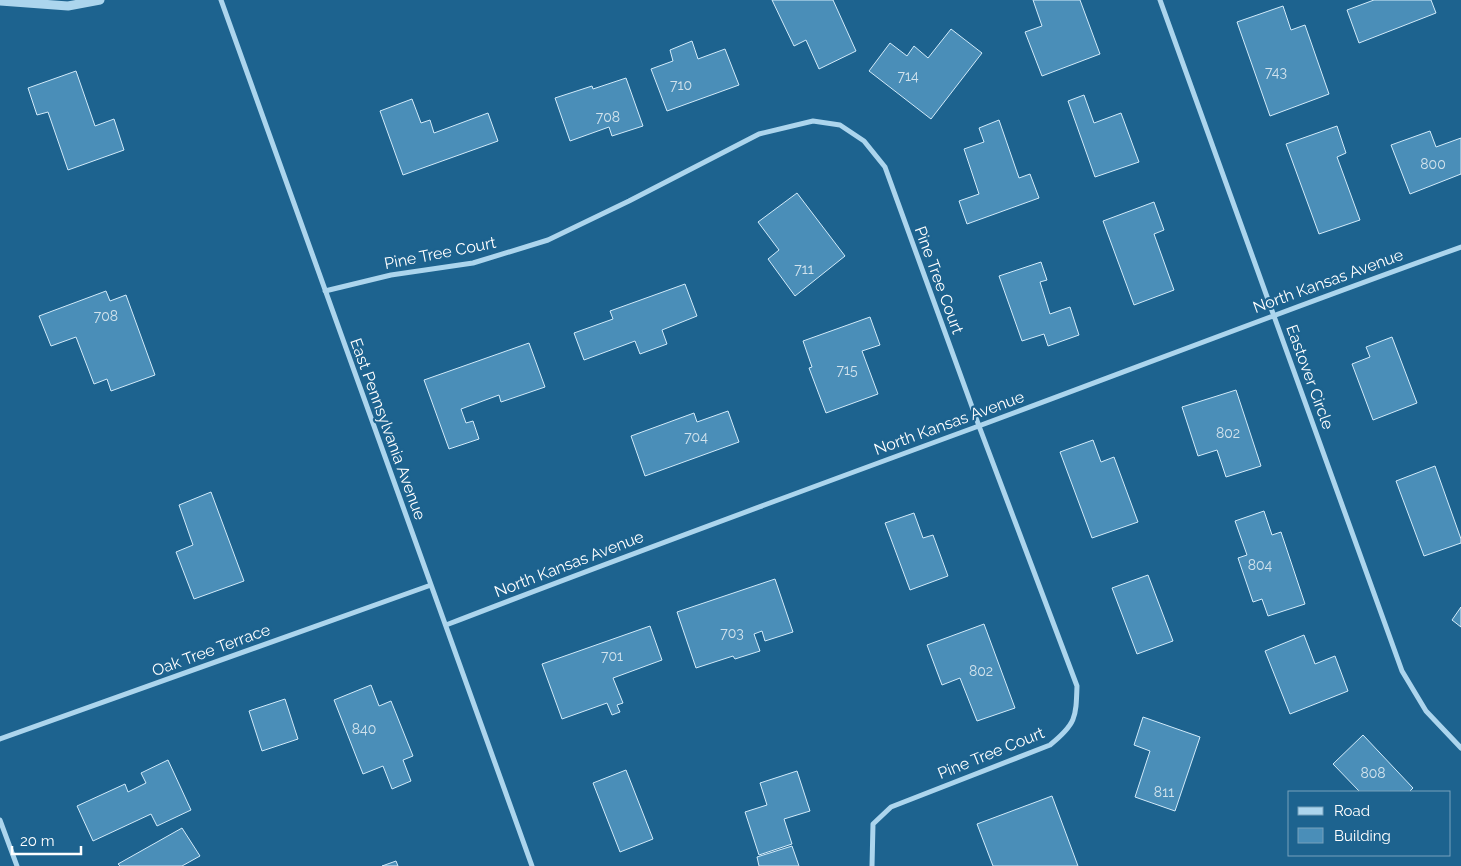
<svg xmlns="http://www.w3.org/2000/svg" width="1461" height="866" font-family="Raleway,sans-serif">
<rect width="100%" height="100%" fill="#1d638f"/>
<path fill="#4a8eb8" stroke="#d2ebfa" d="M772 0H833L856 51 819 69 806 40 794 46Z
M1033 0H1080L1100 54 1042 76 1025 32 1042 26Z
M1374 0H1431L1436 13 1359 43 1347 10Z
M1283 6 1291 30 1305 25 1329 94 1270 116 1237 22Z
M951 29 982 53 931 119 869 71 890 43 907 56 914 46 928 58Z
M692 41 698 59 725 49 739 85 667 111 651 69 673 61 670 50Z
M76 71 95 126 114 119 124 150 68 170 48 112 37 115 28 88Z
M626 78 643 126 612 136 609 127 570 141 555 98 592 86 593 89Z
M1084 95 1094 123 1121 113 1139 162 1095 177 1068 101Z
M412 99 421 123 430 120 434 133 488 113 498 141 403 175 380 111Z
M999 120 1019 178 1030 174 1039 198 967 224 959 201 979 194 964 149 984 142 979 128Z
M1337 126 1346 153 1337 157 1360 220 1319 234 1286 144Z
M1430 131 1436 147 1461 138V174L1410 194 1391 145Z
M797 193 845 256 795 296 768 259 779 250 758 222Z
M1154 202 1164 230 1154 234 1174 290 1134 305 1103 221Z
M1041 262 1047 280 1040 282 1050 314 1070 307 1079 335 1048 346 1044 334 1022 341 999 276Z
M685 284 697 316 662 330 667 344 640 354 635 341 584 360 574 333 613 319 610 311Z
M106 291 110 301 126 295 155 375 111 391 107 379 94 384 76 337 51 346 39 316Z
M870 317 880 345 862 351 878 394 826 413 809 368 812 367 803 341Z
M1392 337 1417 403 1373 420 1352 364 1370 357 1366 347Z
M529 343 545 387 501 402 499 395 461 409 466 423 473 421 479 439 449 449 424 380Z
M1236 390 1261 466 1226 477 1217 450 1198 456 1182 407Z
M728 411 739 442 645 476 631 436 694 413 697 422Z
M1093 440 1101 462 1114 457 1138 522 1092 538 1060 452Z
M1435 466 1461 539V543L1424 556 1396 481Z
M211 492 244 581 194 599 176 552 193 545 179 505Z
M1264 511 1272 535 1281 532 1305 604 1268 616 1262 599 1253 602 1238 558 1247 555 1235 521Z
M914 513 923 538 933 535 948 576 910 590 885 523Z
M1148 575 1173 641 1137 654 1112 588Z
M775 579 793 632 765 641 762 631 754 634 760 651 735 659 733 656 696 668 677 612Z
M1461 607V627L1452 620Z
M984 624 1015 708 977 721 960 678 942 685 927 645Z
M650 626 662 660 613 678 623 703 617 705 620 712 612 715 607 703 562 719 542 664Z
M1304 635 1315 664 1335 656 1348 691 1290 714 1265 651Z
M371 685 379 706 391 701 413 756 403 760 411 781 392 789 383 766 363 774 334 700Z
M285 699 298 739 262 751 249 711Z
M1143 717 1200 737 1175 811 1135 797 1150 751 1134 745Z
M1363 735 1413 788 1409 792H1360L1333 764Z
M168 760 191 810 157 826 151 814 93 841 77 806 125 784 128 792 146 783 141 773Z
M626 770 653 839 620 852 593 783Z
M797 771 810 811 784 819 792 844 759 855 745 812 767 805 760 783Z
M1052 796 1078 866H993L977 824Z
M182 828 200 856 182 866H120L118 864Z
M792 846 799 866H759L757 857Z
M396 861 398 866H382Z"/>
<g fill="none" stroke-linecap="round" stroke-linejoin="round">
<path stroke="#acd5ed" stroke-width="5" d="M221 0 532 866
M1160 0 1402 671 1426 711 1461 748
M325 291 391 275 473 263 548 240 629 201 759 134 813 121 840 125 864 141 885 167 979 426 1077 686C1076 718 1076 724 1050 745L891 807 873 824 872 866
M446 625C622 557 799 492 976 427 1138 367 1299 305 1461 247
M0 739 431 585
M0 820 17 866"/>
<path stroke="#acd5ed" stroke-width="9" d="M0 1 68 6 100 0"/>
</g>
<g text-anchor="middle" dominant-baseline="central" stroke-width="4.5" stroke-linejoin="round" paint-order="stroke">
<g font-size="14" fill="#d2e3ed">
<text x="1276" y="72">743</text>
<text x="908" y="76">714</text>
<text x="681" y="85">710</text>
<text x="608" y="117">708</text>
<text x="1433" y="164">800</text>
<text x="804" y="269">711</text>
<text x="106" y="316">708</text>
<text x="847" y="370">715</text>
<text x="1228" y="433">802</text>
<text x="696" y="437">704</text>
<text x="1260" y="565">804</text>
<text x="732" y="633">703</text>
<text x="612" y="656">701</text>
<text x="981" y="671">802</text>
<text x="364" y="729">840</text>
<text x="1373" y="773">808</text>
<text x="1164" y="792">811</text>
</g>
<g font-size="16" fill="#fff" stroke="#1d638f">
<text transform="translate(440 253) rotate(-11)">Pine Tree Court</text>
<text transform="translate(939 280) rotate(70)">Pine Tree Court</text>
<text transform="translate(1328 281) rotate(-20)">North Kansas Avenue</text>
<text transform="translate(1310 377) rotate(70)">Eastover Circle</text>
<text transform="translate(949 423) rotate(-20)">North Kansas Avenue</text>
<text transform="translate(388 429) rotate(70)">East Pennsylvania Avenue</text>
<text transform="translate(569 564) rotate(-21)">North Kansas Avenue</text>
<text transform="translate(211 650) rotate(-20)">Oak Tree Terrace</text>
<text transform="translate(991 753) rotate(-22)">Pine Tree Court</text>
</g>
</g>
<rect x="1288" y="791" width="162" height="65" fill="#1d638f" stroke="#77a1bc"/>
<rect x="1298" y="807" width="25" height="8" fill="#acd5ed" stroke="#77a1bc"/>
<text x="1334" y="816" font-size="15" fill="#ffffff">Road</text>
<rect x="1298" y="828" width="25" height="15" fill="#4a8eb8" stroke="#77a1bc"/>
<text x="1334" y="841" font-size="15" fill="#ffffff">Building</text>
<path d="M12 846v8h69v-8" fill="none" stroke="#ffffff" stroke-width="2.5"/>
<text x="20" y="846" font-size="15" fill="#ffffff" stroke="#1d638f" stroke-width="4" paint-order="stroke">20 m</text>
</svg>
